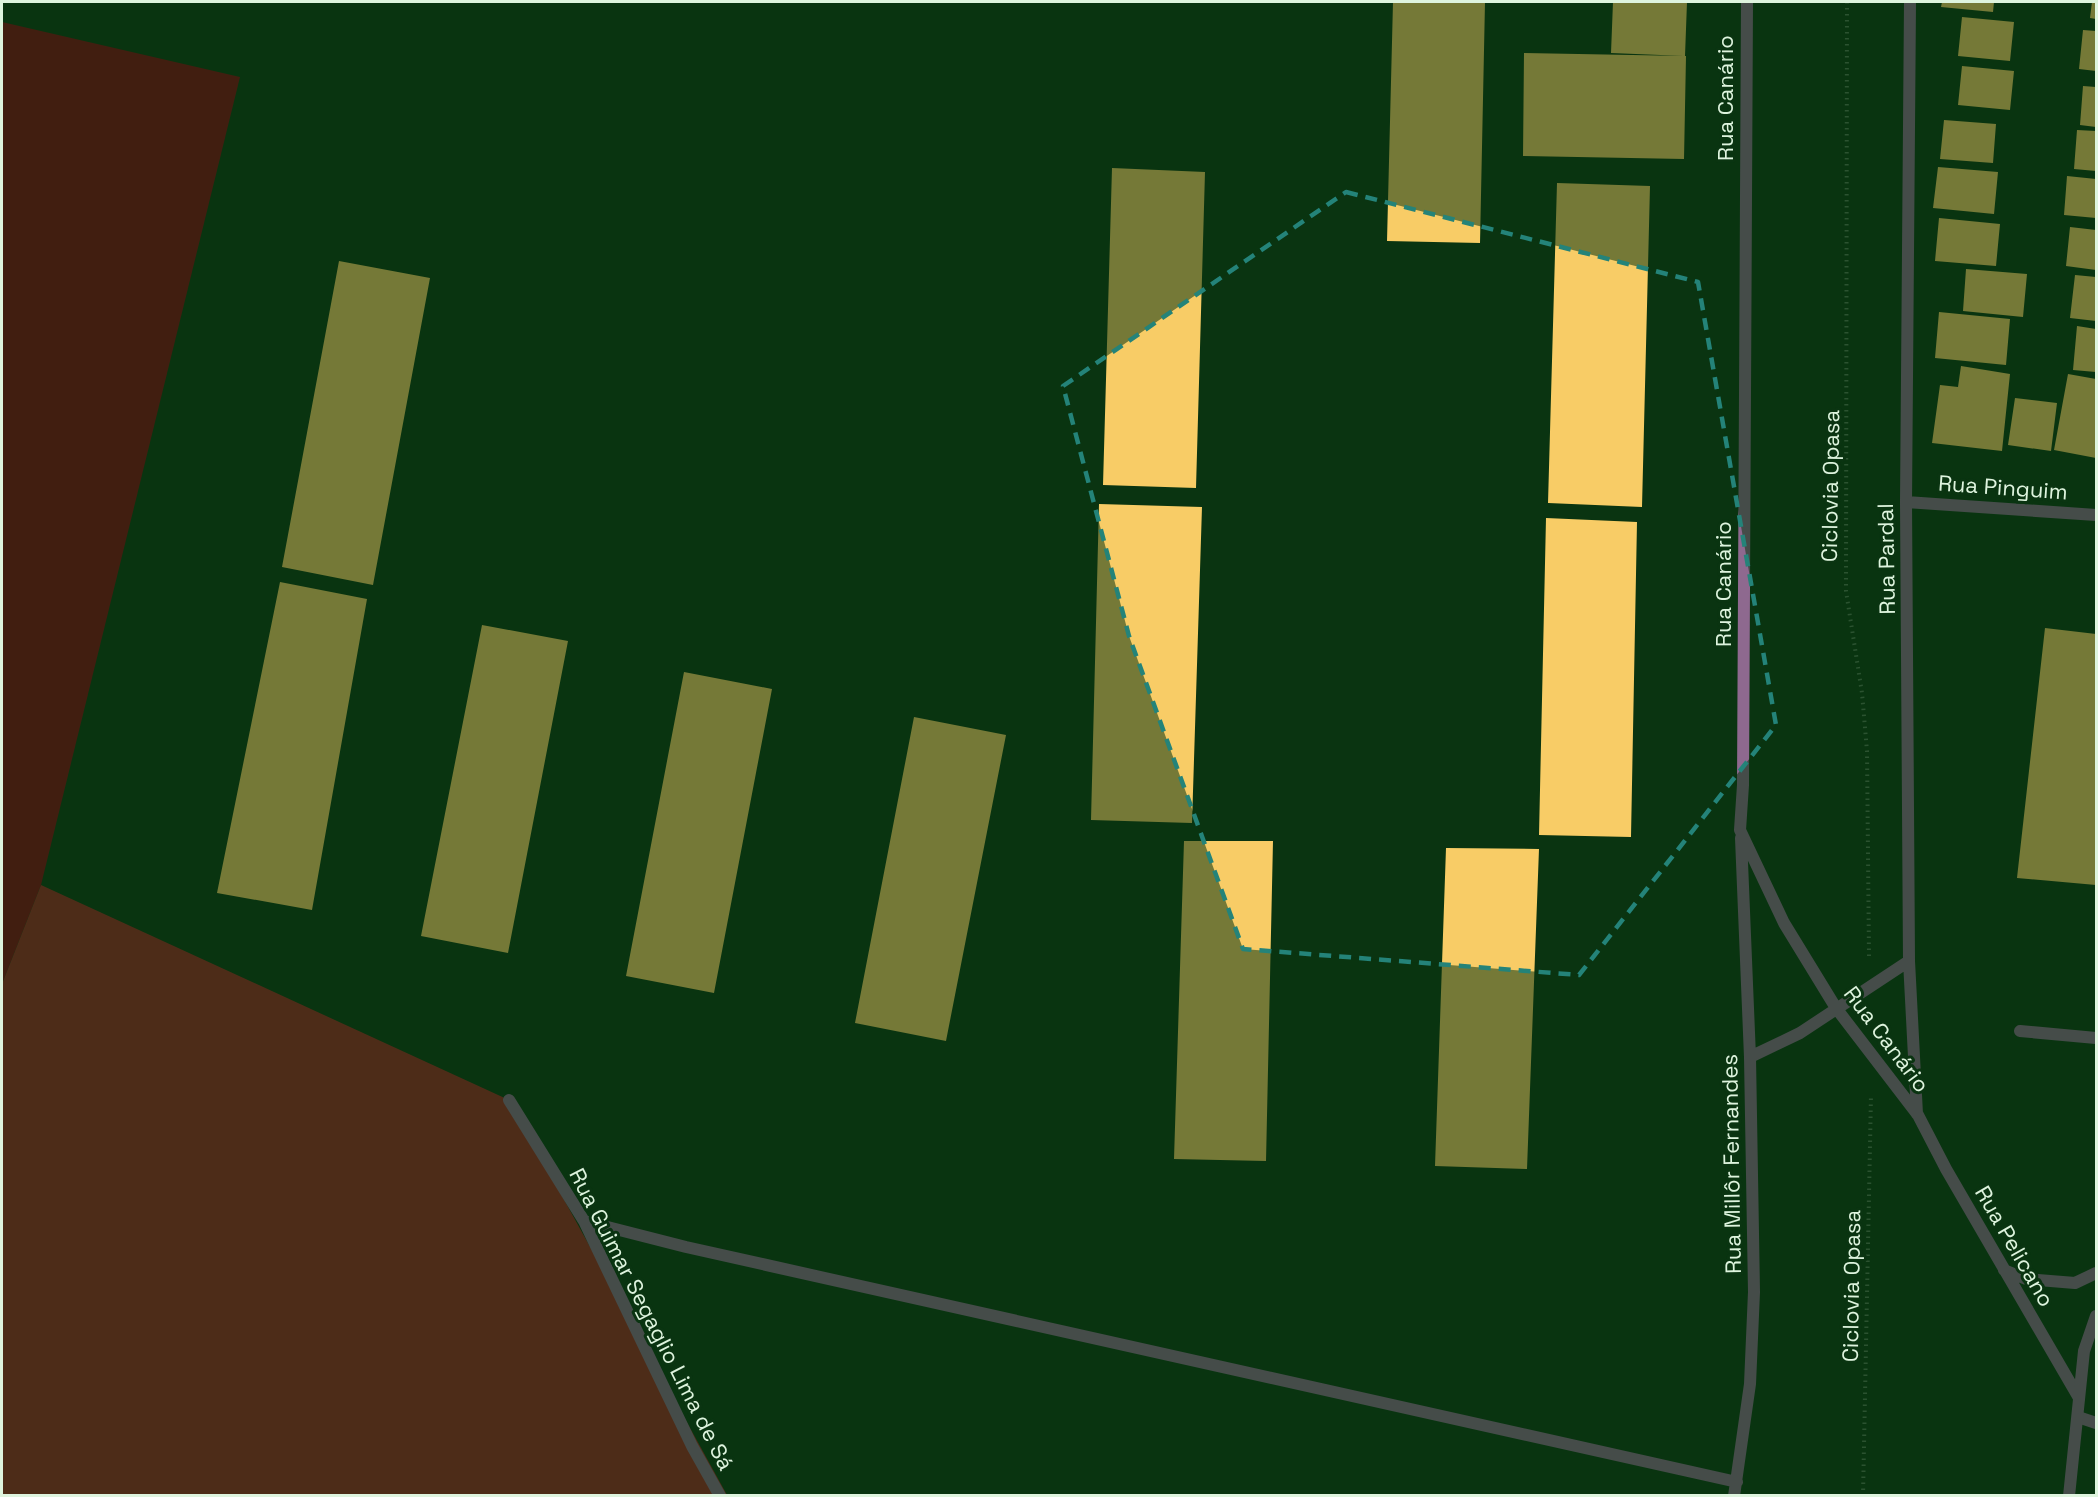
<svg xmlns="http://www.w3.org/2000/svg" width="2098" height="1497" font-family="'Space Grotesk',sans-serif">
<rect width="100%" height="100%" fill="#0a3411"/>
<path fill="#860410" d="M2 22 240 77 41 885 2 984Z"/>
<path fill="#a12323" d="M41 885 509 1100 727 1495H2V984Z"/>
<path fill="#f8cc66" d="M1393 2H1485L1480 243 1387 241Z
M1613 2H1687L1685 56 1611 53Z
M1942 2H1994L1993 12 1941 7Z
M2092 2H2096V19L2090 18Z
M1962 17 2014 22 2010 61 1958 56Z
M2083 30 2096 31V71L2079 69Z
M1524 53 1686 56 1684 159 1523 156Z
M1962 66 2014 71 2010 110 1958 105Z
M2083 86 2096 87V127L2080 125Z
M1944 120 1996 124 1993 163 1940 159Z
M2077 130 2096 131V171L2074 169Z
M1938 167 1998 172 1994 214 1933 208Z
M1112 168 1205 172 1196 488 1103 485Z
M2067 176 2096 179V218L2064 215Z
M1557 183 1650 186 1642 507 1548 503Z
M1939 218 2000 224 1996 266 1935 261Z
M2070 227 2096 230V270L2066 266Z
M339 261 430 278 373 585 282 567Z
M1966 269 2027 274 2023 317 1963 311Z
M2075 275 2096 277V321L2070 318Z
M1939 312 2010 319 2006 365 1935 358Z
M2077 326 2096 329V372L2073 370Z
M1961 366 2010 374 2002 451 1932 443 1940 385 1958 387Z
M2068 374 2096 379V458L2054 450Z
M2015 398 2057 403 2051 451 2008 445Z
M1099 504 1202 507 1192 823 1091 820Z
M1546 518 1637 522 1631 837 1539 835Z
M280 582 367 599 312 910 217 893Z
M482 625 568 641 508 953 421 936Z
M2045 628 2096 634V885L2017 878Z
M684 672 772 689 714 993 626 976Z
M914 717 1006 735 946 1041 855 1023Z
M1184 841H1273L1266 1161 1174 1159Z
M1446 848 1539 849 1527 1169 1435 1166Z"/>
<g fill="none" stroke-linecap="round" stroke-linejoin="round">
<path stroke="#547758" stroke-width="4" stroke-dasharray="1.5 4.5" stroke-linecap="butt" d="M1847 2 1846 591 1862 693 1867 751 1869 956
M1863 1496 1871 1095"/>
<path stroke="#8e698f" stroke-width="12" d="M2020 1031 2096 1038"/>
<path stroke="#8e698f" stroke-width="12" d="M1747 2 1743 785 1740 830 1784 923 1836 1008 1918 1115 1946 1169 2079 1398
M1910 2 1906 502 1909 961 1917 1114
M1906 502 2096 515
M1750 1057 1800 1033 1909 961
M509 1100 584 1221 692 1446 720 1496
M584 1221 686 1247 1737 1482
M2004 1270 2026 1279 2075 1283 2096 1273
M2078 1417 2096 1423
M1734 1496 1750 1384 1754 1292 1750 1057 1741 838"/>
<path stroke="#8e698f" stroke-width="12" d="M2069 1496 2084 1351 2096 1316"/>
</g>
<path d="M0 0H2098V1497H0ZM1346 192 1698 282 1776 725 1579 975 1243 949 1129 636 1063 386Z" fill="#0a3411" fill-opacity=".55" fill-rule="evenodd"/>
<path fill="none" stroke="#248379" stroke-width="4.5" stroke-dasharray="12 8" stroke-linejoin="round" d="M1346 192 1698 282 1776 725 1579 975 1243 949 1129 636 1063 386Z"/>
<g text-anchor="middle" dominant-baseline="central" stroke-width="6" stroke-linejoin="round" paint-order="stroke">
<g font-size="22" fill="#def4de" stroke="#0a3411">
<text transform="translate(1725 98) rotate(-90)">Rua Canário</text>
<text transform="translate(1830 486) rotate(-89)">Ciclovia Opasa</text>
<text transform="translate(2003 487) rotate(4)">Rua Pinguim</text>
<text transform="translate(1886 559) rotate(-91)">Rua Pardal</text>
<text transform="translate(1723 584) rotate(-90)">Rua Canário</text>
<text transform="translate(1887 1039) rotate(53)">Rua Canário</text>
<text transform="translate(1731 1164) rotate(-91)">Rua Millôr Fernandes</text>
<text transform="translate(2015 1246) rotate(60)">Rua Pelicano</text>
<text transform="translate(1851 1286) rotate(-89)">Ciclovia Opasa</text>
<text transform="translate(652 1319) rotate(63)">Rua Guimar Segaglio Lima de Sá</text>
</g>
</g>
<rect width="2098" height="1497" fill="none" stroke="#def4de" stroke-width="6"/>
</svg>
